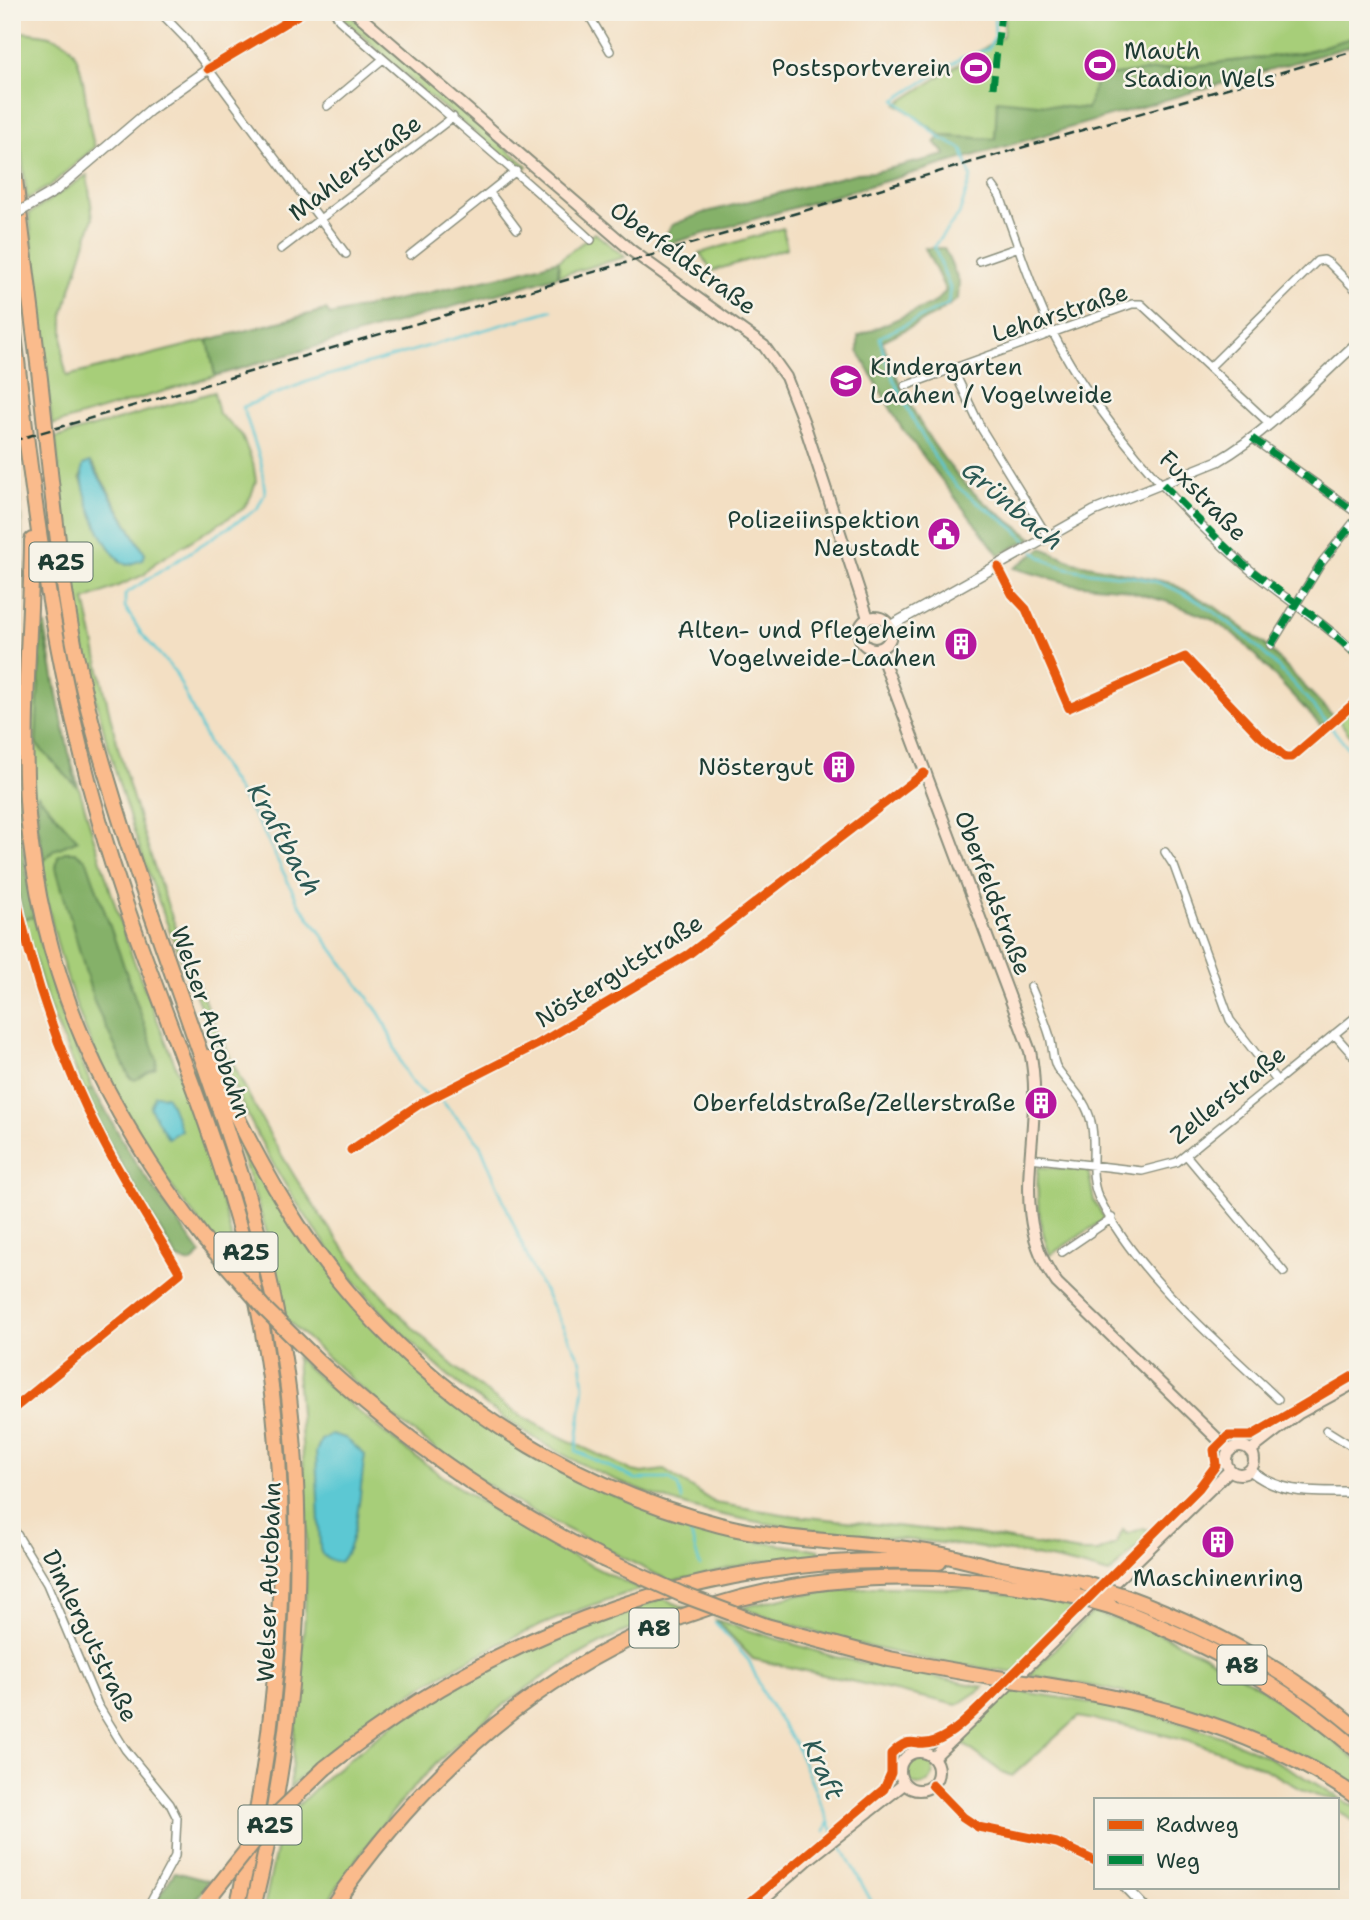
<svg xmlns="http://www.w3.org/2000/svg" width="1370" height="1920" font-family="'Shantell Sans',sans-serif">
<rect width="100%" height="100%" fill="#f7f3e8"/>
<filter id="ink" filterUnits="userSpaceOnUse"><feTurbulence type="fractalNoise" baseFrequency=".0143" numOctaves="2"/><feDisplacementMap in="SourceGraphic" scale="14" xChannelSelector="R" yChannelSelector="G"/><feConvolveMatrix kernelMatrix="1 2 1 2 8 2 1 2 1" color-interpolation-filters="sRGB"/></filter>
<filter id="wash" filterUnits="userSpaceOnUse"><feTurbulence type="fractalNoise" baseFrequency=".00686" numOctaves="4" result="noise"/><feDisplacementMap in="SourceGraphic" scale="28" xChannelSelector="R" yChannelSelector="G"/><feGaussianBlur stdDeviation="1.57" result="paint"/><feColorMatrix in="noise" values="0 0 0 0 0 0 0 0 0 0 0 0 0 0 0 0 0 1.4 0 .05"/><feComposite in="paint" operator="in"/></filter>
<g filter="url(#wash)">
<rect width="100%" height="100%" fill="#f3dfc3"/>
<path fill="#a7ce79" stroke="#638656" stroke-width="2" fill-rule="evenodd" d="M1005 12H1358V36L1301 53 1099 77 1088 109 998 101 995 139 943 136 897 104 1003 36Z
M348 15 365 27 527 166 522 170 425 93 344 19Z
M12 31C29 33 51 33 66 43 88 58 84 121 95 147L51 185 27 199 12 77Z
M87 175 93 218 63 315V360L67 376 208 340 215 376 52 425 29 214Z
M783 228 787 248 712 271 700 253Z
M595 233 625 257 558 276 559 260Z
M214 392 219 414 241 434 253 463 256 481 251 496 243 509 155 563 144 575 85 600C96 649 105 699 118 747 183 982 288 1245 490 1395 534 1428 583 1446 632 1471L643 1473 664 1470 715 1503 788 1515 981 1535 1080 1552H1098L1116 1544 1123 1530 1127 1534 1144 1528 1152 1532 1109 1574C958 1527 795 1549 645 1492 499 1437 379 1330 295 1200 249 1130 218 1049 186 971 137 852 98 729 75 603 65 549 62 493 55 438ZM90 462 94 466 145 554 120 562 102 532 80 477Z
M38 625H45L65 740 95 842 130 951 188 1097 224 1207 239 1269C218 1243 195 1218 175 1191 96 1087 50 956 35 827 27 761 34 692 38 625Z
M1358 704V746L1338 719Z
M34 917 63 1019 93 1089 85 1092 49 1006 23 919Z
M238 1132 273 1197 426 1377 514 1445 589 1485 683 1522 759 1542 819 1550 820 1555 756 1562 671 1582 527 1509 458 1466 388 1413 286 1319 271 1246 235 1134Z
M1038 1167 1088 1170 1094 1201 1105 1219 1050 1255C1039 1225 1036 1199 1038 1167Z
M296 1357C397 1450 514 1534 641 1589 509 1629 391 1694 290 1787L305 1615 307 1515Z
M875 1587C942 1587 1006 1590 1072 1607L1014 1673 922 1659 840 1640 741 1608 795 1595Z
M662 1598 686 1608C663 1617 639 1625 617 1635 548 1668 480 1718 427 1773 388 1813 355 1861 323 1908H264L282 1821 330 1774 401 1718 482 1669 547 1639Z
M1092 1612C1118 1620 1145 1627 1169 1638 1239 1670 1301 1711 1358 1762V1791C1258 1723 1147 1693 1029 1675Z
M716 1620 835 1657 984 1687 957 1705 753 1659Z
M1010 1690C1087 1702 1164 1712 1235 1742 1279 1760 1318 1785 1358 1809V1825L1337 1810V1799C1305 1799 1279 1773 1250 1762 1193 1740 1138 1727 1078 1717L1012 1776 1002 1772 959 1741Z
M905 1771a14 14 0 1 1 28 0a14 14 0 1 1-28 0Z"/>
<path fill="#85b169" stroke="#52774e" stroke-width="2" d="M1358 36V44L658 247 672 225 703 213 857 173 875 172 946 155 935 142 943 136 995 139 997 100 1087 109 1098 77 1301 53Z
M925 248H944L959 282 958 299 935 315 882 341C903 396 930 450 973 492 990 509 1013 523 1032 538L999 555 901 427 858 351V336L934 303 946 291Z
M559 260 558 276 215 376 208 340 326 310 330 315 515 273Z
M17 449 23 550 17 747 21 835 34 917 23 919 12 861V451Z
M1042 548 1074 562 1171 583 1214 606 1264 644 1333 716 1321 726 1238 637 1211 619 1168 602 1118 588 1071 584 1014 568Z
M43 629 76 786 36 744 41 632Z
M37 794 78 840 54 850 44 861 38 826Z
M65 852H75L87 861 157 1060 156 1068 135 1080 130 1078 94 1002 56 868 58 856Z
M93 1089 135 1162 201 1254 191 1263 177 1259 105 1136 85 1092Z
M175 1872 209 1881 190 1908H151Z"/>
<path fill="#5cc8d3" stroke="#3e8284" stroke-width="2" d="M90 462 145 554 143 560 127 565C105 556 77 487 83 465Z
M155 1095 166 1096 169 1100 181 1130 168 1138 150 1108Z
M331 1434 345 1438 365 1455C360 1484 359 1542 340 1562 329 1561 323 1559 320 1548L316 1452 321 1440Z"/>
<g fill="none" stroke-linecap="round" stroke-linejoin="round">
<path stroke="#5cc8d3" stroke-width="2.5" d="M994 12 995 36 988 49 961 58 895 100 942 139 962 149 971 177 959 215 934 246 950 288 948 304 880 337C884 370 932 460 955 484 977 507 1010 518 1029 545
M1033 550C1061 580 1121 569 1160 583 1241 613 1304 695 1358 760
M427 1095C400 1081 395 1038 379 1013L298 902 263 831 209 745 175 672 141 633 125 607V594L257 509 265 493 261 462 243 407 309 381 552 310
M439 1098 479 1142 532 1268 581 1361 584 1386 576 1451 635 1479H670L678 1486 682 1500
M690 1531 700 1566
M715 1622 749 1661 765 1697 795 1744 834 1834
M825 1831 828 1823
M838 1840 875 1908"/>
</g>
</g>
<g filter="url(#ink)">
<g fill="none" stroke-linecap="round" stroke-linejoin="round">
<defs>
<path id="minor" d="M160 12 187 40 346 254
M335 12 339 20C422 94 509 164 591 240
M587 12 610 51
M327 106 383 59
M993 186 1000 196C1017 242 1032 291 1054 335 1096 416 1172 503 1242 563 1279 596 1323 620 1358 656
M490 193 517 229
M281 249 453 117
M410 255 516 171
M979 261 1019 247
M1211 366 1317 261 1324 260 1329 263 1358 292
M953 369 981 428 1048 537
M905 386 1132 304H1141L1270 424
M1252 438 1358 514
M998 567 1012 594 1026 609 1069 708 1185 657 1281 756 1292 757 1299 751
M1271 645 1322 562 1358 517
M1165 852 1174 866 1230 1020 1277 1081
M12 875C29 967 60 1060 104 1143 127 1187 155 1230 180 1273L12 1410
M1031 987C1038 1004 1045 1020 1050 1037 1053 1047 1052 1060 1057 1068 1070 1087 1086 1099 1091 1122 1097 1146 1088 1173 1098 1196 1134 1272 1218 1342 1278 1399
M1334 1034 1358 1061
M351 1150 418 1105 538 1044 689 954 924 773
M1186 1155 1284 1272
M1030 1158 1142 1171 1177 1162 1358 1015
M1062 1252 1112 1218
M1326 1430 1358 1450
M12 1526 47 1584 98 1705 125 1749 170 1804 177 1818 175 1856 147 1908"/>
<path id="tertiary" d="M55 191 150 110 208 69 303 12
M890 626 1094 511 1218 461C1271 430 1313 383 1358 342
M1250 1470C1283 1497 1317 1491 1358 1492
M932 1785 963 1817 978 1827 1057 1843 1095 1861
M1125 1887 1145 1908"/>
<path id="secondary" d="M355 12 632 251 764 346 786 377 804 423 868 618
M859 633a16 16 0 1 1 32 0a16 16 0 1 1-32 0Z
M879 649 1030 1051C1047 1131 1003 1210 1057 1283L1230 1451
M1226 1460a14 14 0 1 1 28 0a14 14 0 1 1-28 0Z
M1250 1451 1299 1413 1358 1381
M900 1771a19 19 0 1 1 38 0a19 19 0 1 1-38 0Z
M933 1758 1230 1470
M753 1908 810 1858 904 1784"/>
<path id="motorway" d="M12 155C21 230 31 304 40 379 52 488 61 600 88 708 131 877 200 1037 250 1204 317 1431 309 1679 253 1908
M12 316C31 487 51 651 98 816 136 953 198 1082 237 1219 301 1444 290 1682 237 1908
M32 540C31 631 21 724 28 815 41 979 105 1111 204 1239
M208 1057C235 1114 263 1171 298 1225 395 1373 549 1481 720 1525 786 1542 853 1541 920 1551 944 1554 968 1561 992 1567
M320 1363C405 1441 500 1507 603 1559
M984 1566 1086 1584
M1121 1595C1209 1627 1287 1669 1358 1730
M1110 1606C1207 1643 1279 1682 1358 1751
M766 1626 889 1659 990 1677
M1039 1684C1152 1702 1263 1731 1358 1798
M325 1768C499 1629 714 1550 939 1562
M331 1908C512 1645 761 1528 1078 1597"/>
</defs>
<use href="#minor" stroke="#898e7c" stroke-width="10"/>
<use href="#tertiary" stroke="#898e7c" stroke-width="12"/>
<use href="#secondary" stroke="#898e7c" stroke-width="14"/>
<use href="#motorway" stroke="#898e7c" stroke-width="18"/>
<use href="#minor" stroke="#fff" stroke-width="7"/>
<use href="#tertiary" stroke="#fff" stroke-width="9"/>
<use href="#secondary" stroke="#fde4d1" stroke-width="10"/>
<use href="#motorway" stroke="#fabb8c" stroke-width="14"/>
<path stroke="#1f3d34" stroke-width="2.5" stroke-dasharray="10 5" stroke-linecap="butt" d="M12 441 1358 50"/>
<defs>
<path id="tertiary-bridge" d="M12 216 55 191"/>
<path id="motorway-bridge" d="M204 1239 265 1309 320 1363
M603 1559 681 1594 766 1626
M1086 1584 1121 1595
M1078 1597 1110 1606
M990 1677 1039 1684
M208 1899 270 1821 325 1768"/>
</defs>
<use href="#tertiary-bridge" stroke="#898e7c" stroke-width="12" stroke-linecap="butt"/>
<use href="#motorway-bridge" stroke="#898e7c" stroke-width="18" stroke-linecap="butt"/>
<use href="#tertiary-bridge" stroke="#fff" stroke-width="9"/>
<use href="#motorway-bridge" stroke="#fabb8c" stroke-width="14"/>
<path stroke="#00873e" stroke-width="7" stroke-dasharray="14 7" stroke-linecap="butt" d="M993 88 1001 12
M1252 438 1358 514
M1163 484 1243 564 1312 615 1358 656
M1271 645 1322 562 1358 517"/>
<defs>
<path id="cycleway" d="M208 69 303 12
M998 567 1012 594 1026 609 1069 708 1185 657 1259 735 1285 757H1292L1358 700
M12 875C29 967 60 1060 104 1143 127 1187 155 1230 180 1273L12 1410
M351 1150 418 1105 538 1044 689 954 924 773
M932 1785 963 1817 978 1827 1057 1843 1095 1861
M743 1908 884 1789 891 1773V1754C913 1732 913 1749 935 1741 957 1732 974 1712 991 1696L1199 1488 1216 1465 1214 1450 1228 1436H1251L1358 1373"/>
</defs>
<use href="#cycleway" stroke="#f7f3e8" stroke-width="13"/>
<use href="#cycleway" stroke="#e8590c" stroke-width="9"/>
</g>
</g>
<defs>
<symbol id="stadium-disc" viewBox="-11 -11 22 22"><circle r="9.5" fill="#b5179e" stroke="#f7f3e8"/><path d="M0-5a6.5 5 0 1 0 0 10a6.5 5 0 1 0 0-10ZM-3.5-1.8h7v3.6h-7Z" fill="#fff"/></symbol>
<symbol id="school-disc" viewBox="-11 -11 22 22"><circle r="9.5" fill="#b5179e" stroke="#f7f3e8"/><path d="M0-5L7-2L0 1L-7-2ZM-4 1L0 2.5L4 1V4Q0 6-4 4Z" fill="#fff"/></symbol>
<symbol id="civic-disc" viewBox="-11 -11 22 22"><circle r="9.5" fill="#b5179e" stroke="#f7f3e8"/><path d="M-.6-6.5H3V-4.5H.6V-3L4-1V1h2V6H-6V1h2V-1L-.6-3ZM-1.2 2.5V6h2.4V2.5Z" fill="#fff"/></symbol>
<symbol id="building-disc" viewBox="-11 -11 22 22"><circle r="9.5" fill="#b5179e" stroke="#f7f3e8"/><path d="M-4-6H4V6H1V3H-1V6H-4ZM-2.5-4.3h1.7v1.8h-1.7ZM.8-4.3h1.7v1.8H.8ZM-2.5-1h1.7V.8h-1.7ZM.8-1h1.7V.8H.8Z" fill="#fff"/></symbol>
</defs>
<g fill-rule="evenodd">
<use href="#stadium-disc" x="1081" y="46" width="38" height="38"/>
<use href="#stadium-disc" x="957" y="49" width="38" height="38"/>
<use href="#school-disc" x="827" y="362" width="38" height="38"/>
<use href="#civic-disc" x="925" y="515" width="38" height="38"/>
<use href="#building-disc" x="942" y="625" width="38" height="38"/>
<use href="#building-disc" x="820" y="748" width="38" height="38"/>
<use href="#building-disc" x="1022" y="1084" width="38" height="38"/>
<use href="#building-disc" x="1199" y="1523" width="38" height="38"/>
</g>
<g text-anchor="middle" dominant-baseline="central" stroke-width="5" stroke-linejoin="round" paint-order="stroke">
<g fill="#f7f3e8" stroke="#60746a" stroke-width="2">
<rect x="29.5" y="542.5" width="63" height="39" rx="5"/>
<rect x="214.5" y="1232.5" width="63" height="39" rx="5"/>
<rect x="629.5" y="1608.5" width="49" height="39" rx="5"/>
<rect x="1217.5" y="1645.5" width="49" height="39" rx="5"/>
<rect x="238.5" y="1805.5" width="63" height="39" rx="5"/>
</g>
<g font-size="23" font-weight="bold" fill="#1f3d34">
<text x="61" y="562">A25</text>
<text x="246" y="1252">A25</text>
<text x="654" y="1628">A8</text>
<text x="1242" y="1665">A8</text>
<text x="270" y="1825">A25</text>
</g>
<g font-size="24" fill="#1f3d34" stroke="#f7f3e8" text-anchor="end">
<text x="1124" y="51" text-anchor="start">Mauth<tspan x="1124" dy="28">Stadion Wels</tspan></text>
<text x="951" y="68">Postsportverein</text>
<text x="870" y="367" text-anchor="start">Kindergarten<tspan x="870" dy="28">Laahen / Vogelweide</tspan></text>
<text x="920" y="520">Polizeiinspektion<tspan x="920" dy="28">Neustadt</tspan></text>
<text x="936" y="630">Alten- und Pflegeheim<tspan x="936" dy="28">Vogelweide-Laahen</tspan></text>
<text x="814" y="767">Nöstergut</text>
<text x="1016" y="1103">Oberfeldstraße/Zellerstraße</text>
<text x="1218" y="1578" text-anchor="middle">Maschinenring</text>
</g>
<g font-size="24" fill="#1f3d34" stroke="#f7f3e8">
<text transform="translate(355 168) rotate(-37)">Mahlerstraße</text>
<text transform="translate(683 258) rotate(36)">Oberfeldstraße</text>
<text transform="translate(1060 313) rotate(-18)">Leharstraße</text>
<text transform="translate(1203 496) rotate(46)">Fuxstraße</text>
<text transform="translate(993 893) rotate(69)">Oberfeldstraße</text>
<text transform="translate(619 971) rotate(-32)">Nöstergutstraße</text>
<text transform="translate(211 1022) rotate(71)">Welser Autobahn</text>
<text transform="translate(1228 1095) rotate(-39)">Zellerstraße</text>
<text transform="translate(269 1582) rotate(-88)">Welser Autobahn</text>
<text transform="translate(90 1636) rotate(64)">Dimlergutstraße</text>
</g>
<g font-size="26" font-style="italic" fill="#2b5954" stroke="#f7f3e8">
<text transform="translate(1013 505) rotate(40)">Grünbach</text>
<text transform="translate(285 839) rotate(61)">Kraftbach</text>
<text transform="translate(824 1769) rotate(66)">Kraft</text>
</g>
</g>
<rect width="1370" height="1920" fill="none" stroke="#f7f3e8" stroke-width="42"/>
<rect x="1094" y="1798" width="245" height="91" fill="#f7f3e8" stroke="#a1aaa0" stroke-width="2"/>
<rect x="1108" y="1820" width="35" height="10" fill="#e8590c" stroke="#a1aaa0" stroke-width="2"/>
<text x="1156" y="1832" font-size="21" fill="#1f3d34">Radweg</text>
<rect x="1108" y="1855" width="35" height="10" fill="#00873e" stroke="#a1aaa0" stroke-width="2"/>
<text x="1156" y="1868" font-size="21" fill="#1f3d34">Weg</text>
</svg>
